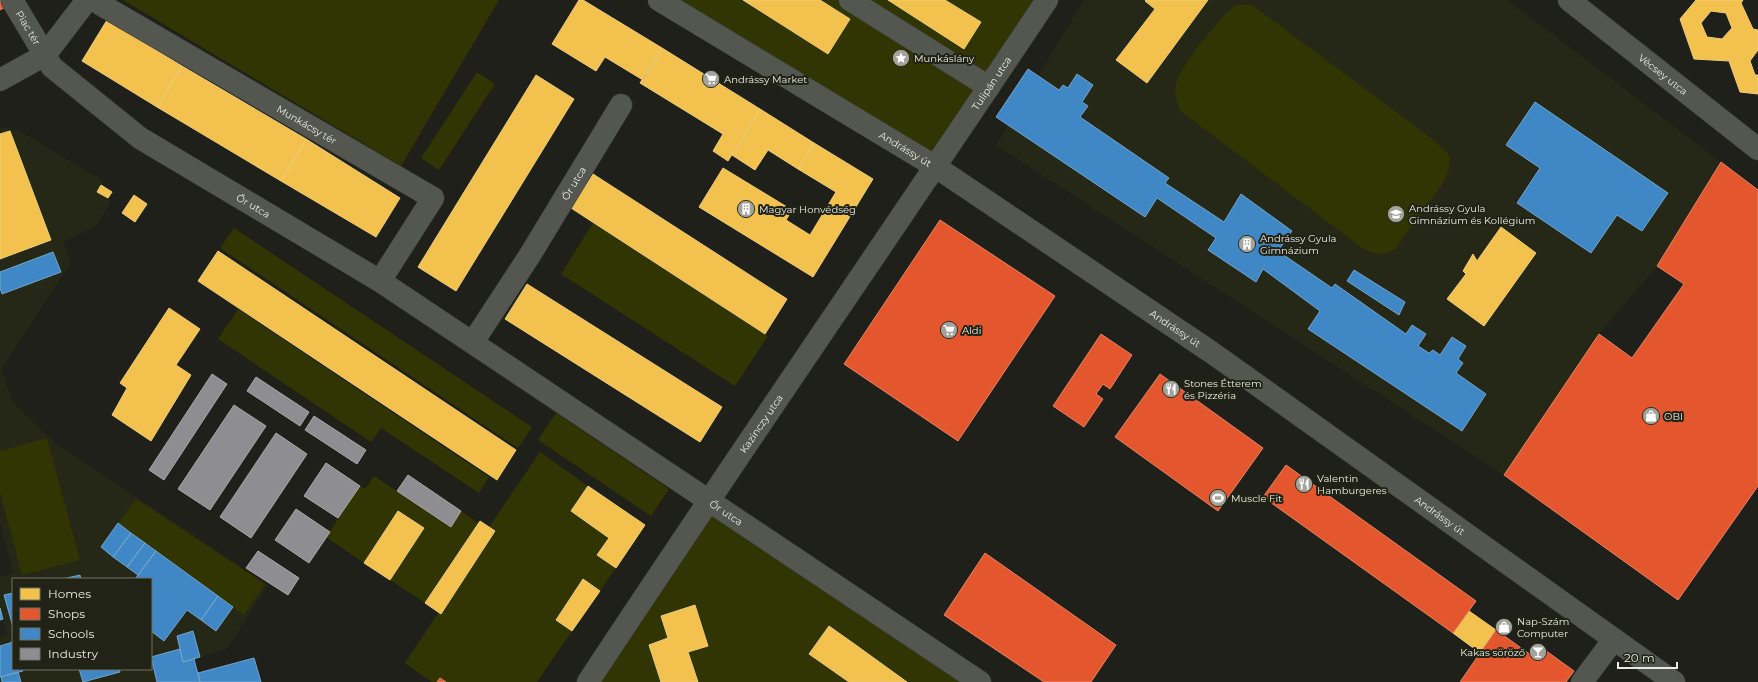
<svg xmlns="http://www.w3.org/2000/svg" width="1758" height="682" font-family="Montserrat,sans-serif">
<rect width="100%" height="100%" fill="#1f2019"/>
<path fill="#252816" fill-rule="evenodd" d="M1084 0H1507L1721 162 1657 266 1599 334 1504 475 996 145Z
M0 128H9L19 131 35 140 103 181 97 192 111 201 97 225 63 242 71 263 1 369 13 402 53 441 268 585 227 649 194 659 200 682H0V636L7 634 0 608V577L13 573 0 523ZM13 579H151V669H13Z"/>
<path fill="#303503" d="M123 0H499L401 166Z
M665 0H1043L935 163Z
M1236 5H1252L1431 138 1450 156 1449 170 1442 185 1395 249C1384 256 1377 255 1365 250L1179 110 1175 93 1177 78 1198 46 1226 13Z
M477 72 495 84 439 170 421 158Z
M593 223 768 336 735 386 561 274Z
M234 228 532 427 518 448 220 248Z
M238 309 489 477 479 493 381 428 371 442 218 339Z
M556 413 669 489 651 516 538 440Z
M47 438 80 560 22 575 0 492V451Z
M540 452 588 486 571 511 609 538 597 555 616 568 600 591 583 579 556 619 572 631 537 682H432L405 663 439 612 441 614 495 531 489 527Z
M374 476 451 527 461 511 478 523 425 603 390 580 424 528 399 511 364 563 326 537 360 486 365 489Z
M136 499 265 584 244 615 118 523Z
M709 503 977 682H907L830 626 810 654 849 682H698L688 652 708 645 695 605 661 616 668 638 649 645 661 682H592Z"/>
<path fill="#f2c14e" stroke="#efcd7a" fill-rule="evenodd" d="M579 0H583L662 48 643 80 605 57 596 71 552 44Z
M743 0H820L850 19 828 54Z
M888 0H945L981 22 964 49Z
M1146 0H1208L1147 83 1116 60 1155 9 1145 1Z
M1696 0H1743L1741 3 1753 29 1758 30V50L1750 61 1755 75H1758V94L1740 92 1729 61 1694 59 1680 19ZM1711 11 1726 13 1732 28 1722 39 1707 37 1701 23Z
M107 20 182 66 157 107 82 61Z
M662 48 760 109 728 161 713 151 723 134 640 83Z
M182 66 306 139 281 181 157 107Z
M536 75 574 99 456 291 418 267Z
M760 109 814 143 798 169 768 150 755 170 732 155Z
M10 131 51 240 0 259V134Z
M306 139 400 198 376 237 281 181Z
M814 143 873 179 813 277 699 207 723 168 792 210 786 220 810 235 836 192 798 169Z
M593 174 787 299 765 334 571 208Z
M101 185 112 192 108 198 97 192Z
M134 195 147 204 135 222 122 213Z
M1501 227 1536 253 1484 326 1447 299 1466 274 1463 271 1473 254 1477 261Z
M218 251 516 450 497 480 198 281Z
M527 284 722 407 700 442 505 319Z
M169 308 200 329 176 365 191 375 151 441 112 415 127 388 120 383Z
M588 486 645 525 616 568 597 555 609 538 571 511Z
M398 511 424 528 390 580 364 563Z
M480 521 495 531 441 614 425 603Z
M583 579 600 591 572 631 556 620Z
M695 605 708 646 688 652 698 682H661L649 645 668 638 661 616Z
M1469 611 1496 630 1480 653 1453 633Z
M829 626 853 643 907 682H849L809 654Z"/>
<path fill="#e4572e" stroke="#e68364" d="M0 0H3L7 6 0 10Z
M1721 162 1758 190V486L1678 600 1504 475 1599 334 1632 358 1684 284 1657 266Z
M940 220 1055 296 958 441 844 364Z
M1101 334 1132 355 1110 389 1103 384 1096 394 1103 399 1084 427 1053 406Z
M1160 374 1263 448 1218 511 1115 437Z
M1286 465 1476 601 1453 633 1263 497Z
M985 553 1116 645 1091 682H1044L944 615Z
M1496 630 1531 655 1538 645 1574 671 1566 682H1460Z
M440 678 446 682H437Z"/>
<path fill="#3f88c5" stroke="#72a5cd" d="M1028 69 1059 90 1063 85 1068 88 1077 74 1093 85 1082 102 1088 106 1080 117 1169 178 1165 183 1224 222 1241 194 1292 231 1278 251 1332 288 1335 284 1406 334 1412 325 1426 334 1418 346 1429 353 1433 350 1440 355 1452 337 1466 346 1458 359 1463 363 1456 373 1486 394 1462 431 1308 329 1320 311 1263 269 1256 282 1208 250 1216 238 1157 198 1145 217 996 117Z
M1535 102 1668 193 1642 231 1617 215 1591 253 1517 203 1540 168 1506 145Z
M53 252 61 272 2 294 0 288V272Z
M1354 270 1405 302 1399 315 1347 281Z
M118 523 131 533 113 557 101 547Z
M131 533 145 543 127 567 113 557Z
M145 543 156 551 138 575 127 567Z
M156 551 218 596 201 620 187 610 164 641 151 631V579H135Z
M80 575 81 579H63Z
M13 593V627L4 595Z
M218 596 233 607 216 631 201 620Z
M0 608 3 619 0 620Z
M193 631 200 657 183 662 177 636Z
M13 642V669H22L23 671 0 677V646Z
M180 649 183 662 194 659 200 682H157L151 657Z
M254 658 261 682H200L198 673Z
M79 669H119L120 672 83 682Z
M18 672 21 682H2L1 677Z"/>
<path fill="#8d8d92" stroke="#a9a9aa" d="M212 374 227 384 164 480 149 470Z
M256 377 309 412 300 426 247 391Z
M234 405 266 426 210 510 178 489Z
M314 416 366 450 357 464 305 430Z
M276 433 307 454 251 538 220 517Z
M326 463 360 486 338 518 304 496Z
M408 475 461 511 451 527 397 491Z
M296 509 330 532 309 563 275 540Z
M258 551 299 578 288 595 246 568Z"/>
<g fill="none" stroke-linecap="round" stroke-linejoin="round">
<defs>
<g id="street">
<path id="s1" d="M12 0 52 67 140 138 380 281 980 682"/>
<path id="s2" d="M96 0 100 4 433 198 380 281"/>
<path id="s3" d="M659 0 936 167 1211 352 1674 682"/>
<path d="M850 0 989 87"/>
<path id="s4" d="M1569 0 1758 149"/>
<path d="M0 80 45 55 87 0"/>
<path id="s5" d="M473 342 530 255 621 105"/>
<path id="s6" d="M588 682C739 453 895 228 1047 0"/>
<path d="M1582 682 1614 639"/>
</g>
</defs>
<use href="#street" stroke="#3a3b35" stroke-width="23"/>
<use href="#street" stroke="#545650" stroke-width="22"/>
</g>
<defs>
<symbol id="sight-disc" viewBox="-11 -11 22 22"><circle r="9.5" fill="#a2a39b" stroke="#212316"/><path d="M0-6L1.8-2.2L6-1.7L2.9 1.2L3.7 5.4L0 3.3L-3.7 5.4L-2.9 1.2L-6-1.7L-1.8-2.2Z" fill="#fff"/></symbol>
<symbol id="supermarket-disc" viewBox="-11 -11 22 22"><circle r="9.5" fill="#a2a39b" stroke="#212316"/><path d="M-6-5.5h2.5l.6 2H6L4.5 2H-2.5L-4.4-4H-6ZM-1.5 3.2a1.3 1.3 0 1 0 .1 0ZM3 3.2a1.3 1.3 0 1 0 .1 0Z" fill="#fff"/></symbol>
<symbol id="building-disc" viewBox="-11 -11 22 22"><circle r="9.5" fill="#a2a39b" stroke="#212316"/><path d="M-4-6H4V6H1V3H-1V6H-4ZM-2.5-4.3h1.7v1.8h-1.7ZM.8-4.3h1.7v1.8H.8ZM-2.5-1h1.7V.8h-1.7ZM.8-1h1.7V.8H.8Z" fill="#fff"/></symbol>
<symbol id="school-disc" viewBox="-11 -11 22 22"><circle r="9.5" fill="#a2a39b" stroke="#212316"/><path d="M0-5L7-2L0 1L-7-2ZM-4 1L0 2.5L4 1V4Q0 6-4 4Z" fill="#fff"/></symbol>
<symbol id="restaurant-disc" viewBox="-11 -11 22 22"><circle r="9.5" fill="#a2a39b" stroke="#212316"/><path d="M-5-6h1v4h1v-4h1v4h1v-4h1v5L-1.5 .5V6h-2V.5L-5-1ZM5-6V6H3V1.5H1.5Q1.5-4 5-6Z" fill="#fff"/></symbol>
<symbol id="shop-disc" viewBox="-11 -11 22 22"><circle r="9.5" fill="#a2a39b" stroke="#212316"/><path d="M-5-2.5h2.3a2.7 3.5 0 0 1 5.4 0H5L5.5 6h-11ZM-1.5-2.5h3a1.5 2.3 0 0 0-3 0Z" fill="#fff"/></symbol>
<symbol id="stadium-disc" viewBox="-11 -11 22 22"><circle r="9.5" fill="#a2a39b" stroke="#212316"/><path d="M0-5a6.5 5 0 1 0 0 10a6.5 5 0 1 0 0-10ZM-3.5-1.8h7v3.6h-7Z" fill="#fff"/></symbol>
<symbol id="bar-disc" viewBox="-11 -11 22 22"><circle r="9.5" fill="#a2a39b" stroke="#212316"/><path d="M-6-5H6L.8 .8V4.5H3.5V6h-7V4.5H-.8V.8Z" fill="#fff"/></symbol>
</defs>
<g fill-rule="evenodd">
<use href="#sight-disc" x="891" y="48" width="20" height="20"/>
<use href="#supermarket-disc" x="701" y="69" width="20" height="20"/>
<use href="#building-disc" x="736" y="199" width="20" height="20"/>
<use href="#school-disc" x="1386" y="204" width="20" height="20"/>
<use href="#building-disc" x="1237" y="234" width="20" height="20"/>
<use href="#supermarket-disc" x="939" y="320" width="20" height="20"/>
<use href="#restaurant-disc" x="1161" y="379" width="20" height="20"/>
<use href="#shop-disc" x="1641" y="406" width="20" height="20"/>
<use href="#restaurant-disc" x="1294" y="474" width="20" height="20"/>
<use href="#stadium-disc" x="1208" y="488" width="20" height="20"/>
<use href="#shop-disc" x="1494" y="617" width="20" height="20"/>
<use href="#bar-disc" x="1528" y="642" width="20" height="20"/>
</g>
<g text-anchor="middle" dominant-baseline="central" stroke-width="4" stroke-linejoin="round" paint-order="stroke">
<g font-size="10" fill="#e9eae1" stroke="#212316">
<text stroke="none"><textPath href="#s1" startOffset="32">Piac tér</textPath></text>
<text stroke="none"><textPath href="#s4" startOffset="120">Vécsey utca</textPath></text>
<text stroke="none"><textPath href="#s6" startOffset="722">Tulipán utca</textPath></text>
<text stroke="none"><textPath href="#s2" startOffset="245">Munkácsy tér</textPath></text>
<text stroke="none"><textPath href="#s3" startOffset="288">Andrássy út</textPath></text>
<text stroke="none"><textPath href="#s5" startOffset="188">Őr utca</textPath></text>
<text stroke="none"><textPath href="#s1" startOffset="323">Őr utca</textPath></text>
<text stroke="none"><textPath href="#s3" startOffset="612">Andrássy út</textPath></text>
<text stroke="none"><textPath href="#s6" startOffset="311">Kazinczy utca</textPath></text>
<text stroke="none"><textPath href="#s1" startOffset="887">Őr utca</textPath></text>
<text stroke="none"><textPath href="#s3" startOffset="936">Andrássy út</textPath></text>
</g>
<g font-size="10" fill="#e9eae1" stroke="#212316" text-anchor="start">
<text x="914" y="58">Munkáslány</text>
<text x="724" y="79">Andrássy Market</text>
<text x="1409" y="208">Andrássy Gyula<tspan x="1409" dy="12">Gimnázium és Kollégium</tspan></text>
<text x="759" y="209">Magyar Honvédség</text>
<text x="1260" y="238">Andrássy Gyula<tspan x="1260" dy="12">Gimnázium</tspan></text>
<text x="962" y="330">Aldi</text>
<text x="1184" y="383">Stones Étterem<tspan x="1184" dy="12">és Pizzéria</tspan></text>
<text x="1664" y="416">OBI</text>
<text x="1317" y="478">Valentin<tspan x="1317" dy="12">Hamburgeres</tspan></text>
<text x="1231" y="498">Muscle Fit</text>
<text x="1517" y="621">Nap-Szám<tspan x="1517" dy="12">Computer</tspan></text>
<text x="1525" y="652" text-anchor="end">Kakas söröző</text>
</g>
</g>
<rect x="12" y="578" width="140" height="92" fill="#212316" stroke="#717367"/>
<rect x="20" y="588" width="20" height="12" fill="#f2c14e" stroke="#717367"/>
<text x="48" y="598" font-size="12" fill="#e9eae1">Homes</text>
<rect x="20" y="608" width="20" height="12" fill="#e4572e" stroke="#717367"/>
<text x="48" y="618" font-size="12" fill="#e9eae1">Shops</text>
<rect x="20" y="628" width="20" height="12" fill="#3f88c5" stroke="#717367"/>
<text x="48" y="638" font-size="12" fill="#e9eae1">Schools</text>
<rect x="20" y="648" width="20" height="12" fill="#8d8d92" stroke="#717367"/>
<text x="48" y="658" font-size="12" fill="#e9eae1">Industry</text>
<path d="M1618 662v6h59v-6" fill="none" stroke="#e9eae1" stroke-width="2"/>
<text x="1624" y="662" font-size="12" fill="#e9eae1" stroke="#212316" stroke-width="3" paint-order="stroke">20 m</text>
</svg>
